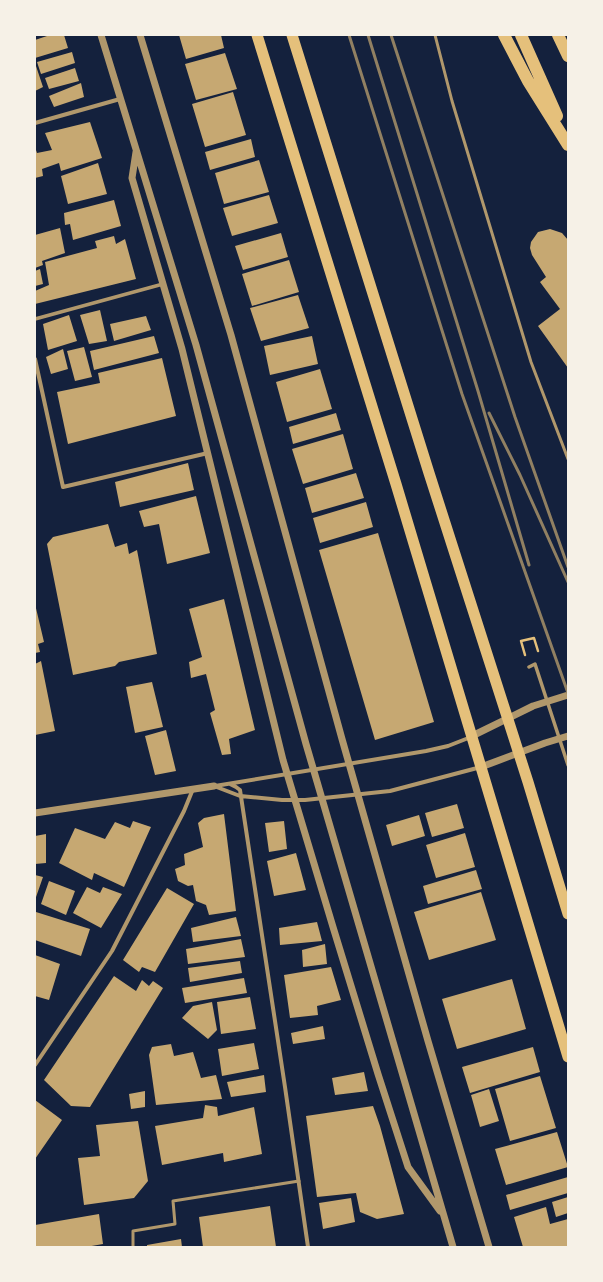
<svg xmlns="http://www.w3.org/2000/svg" width="603" height="1282" font-family="Quicksand,sans-serif">
<rect width="100%" height="100%" fill="#14213d"/>
<path fill="#c6a872" d="M50 35H64L68 48 35 58V40Z
M179 35H221L224 48 186 59Z
M72 52 75 63 41 74 37 62Z
M225 53 237 89 196 100 185 64Z
M35 63 43 87 35 91Z
M75 68 79 81 49 89 45 78Z
M81 83 84 97 54 107 49 96Z
M233 92 246 135 205 147 192 104Z
M90 122 102 158 61 171 59 163 42 169 43 176 35 178V147L37 153 52 150 45 133Z
M251 139 255 157 210 170 205 152Z
M259 160 269 192 224 204 215 173Z
M98 163 107 194 68 204 61 176Z
M269 195 278 223 232 236 223 208Z
M114 200 121 226 73 240 70 224 65 225 64 213Z
M60 228 65 253 42 261 43 265 35 268V235Z
M550 229 562 233 568 240V368L538 326 560 309 540 282 546 277 532 255 530 248 531 242 538 232Z
M281 233 288 257 243 270 235 246Z
M114 236 116 244 125 239 136 279 35 304V291L49 285 45 262 97 248 95 241Z
M289 260 299 292 252 306 242 274Z
M40 269 43 284 35 286V271Z
M298 295 309 328 261 341 250 308Z
M100 310 107 341 89 344 80 315Z
M69 315 77 341 48 350 43 324Z
M146 316 151 330 114 341 110 324Z
M154 336 159 353 94 370 90 351Z
M312 336 318 364 270 375 264 346Z
M84 347 92 377 75 381 67 351Z
M63 349 68 369 51 374 46 357Z
M162 358 176 416 68 444 57 392 100 383 98 373Z
M320 369 332 409 287 422 276 382Z
M336 413 341 430 293 444 289 427Z
M343 434 353 469 303 484 292 449Z
M188 463 194 490 120 507 115 482Z
M356 473 364 498 312 513 305 488Z
M196 496 210 553 167 564 159 524 144 527 139 511Z
M366 502 373 527 320 543 313 518Z
M108 524 115 547 127 543 129 554 137 550 157 654 119 662 115 666 73 675 47 544 53 537Z
M378 533 434 722 375 740 319 550Z
M224 599 255 730 229 739 231 754 222 755 210 713 215 710 206 674 191 678 189 662 202 657 189 609Z
M35 604 44 642 38 644 40 652 35 653Z
M41 661 55 731 35 735V664Z
M152 682 163 727 135 733 126 687Z
M166 730 176 771 155 775 145 736Z
M457 804 464 828 432 837 425 813Z
M224 814 236 911 209 915 206 905 196 901 193 885 188 886 178 881 175 869 185 865 184 854 203 847 198 823 204 818Z
M419 815 425 836 392 846 386 825Z
M133 821 151 827 124 887 94 873 92 880 59 863 75 828 105 839 115 822 130 828Z
M284 821 287 849 269 852 265 823Z
M465 833 475 867 436 878 426 845Z
M46 834V863L35 864V836Z
M296 853 306 890 274 896 267 861Z
M476 870 482 889 428 904 423 886Z
M35 875 43 877 35 900Z
M49 881 75 891 66 915 41 904Z
M87 887 100 893 103 887 122 894 101 928 73 913Z
M167 888 194 904 155 972 142 967 139 972 123 960Z
M481 892 496 940 429 960 414 912Z
M36 912 90 929 81 956 35 940V916Z
M236 917 241 936 193 942 191 928Z
M317 922 322 941 280 945 279 928Z
M241 939 245 957 188 964 186 949Z
M325 944 327 964 303 967 302 950Z
M35 955 60 964 49 1000 35 996Z
M240 961 242 973 190 982 188 968Z
M331 967 341 1000 317 1006 318 1015 290 1018 284 975Z
M114 976 136 991 142 980 149 986 153 981 163 988 90 1107 71 1106 44 1080Z
M244 978 247 993 185 1003 182 988Z
M512 979 526 1029 457 1049 442 999Z
M250 997 256 1029 221 1034 217 1002Z
M212 1002 217 1030 208 1039 182 1018 193 1006Z
M323 1026 325 1039 293 1044 291 1033Z
M254 1043 259 1069 222 1076 218 1049Z
M171 1044 174 1056 193 1052 201 1078 216 1075 222 1099 156 1105 149 1055 152 1047Z
M533 1047 540 1072 470 1093 462 1067Z
M364 1072 368 1091 335 1095 332 1078Z
M264 1075 266 1092 231 1097 227 1082Z
M540 1076 556 1128 510 1141 495 1089Z
M489 1089 499 1121 480 1127 471 1095Z
M145 1091V1107L131 1109 129 1094Z
M35 1100 62 1120 35 1159Z
M205 1105 217 1107 218 1116 254 1107 262 1154 224 1162 223 1153 162 1165 155 1126 203 1118Z
M373 1106 380 1126 404 1214 377 1219 360 1212 356 1193 317 1197 306 1116Z
M138 1121 148 1181 134 1198 84 1205 78 1158 100 1156 96 1125Z
M557 1132 568 1167 506 1185 495 1149Z
M568 1177V1193L510 1210 506 1195Z
M568 1197V1213L556 1217 552 1202Z
M351 1198 355 1222 323 1229 319 1203Z
M270 1206 276 1247H203L199 1217Z
M546 1207 550 1224 568 1219V1247H523L514 1217Z
M99 1214 103 1244 86 1247H35V1225Z
M181 1239 182 1247H147V1245Z"/>
<g fill="none" stroke-linecap="round" stroke-linejoin="round">
<path stroke="#e5c07b" stroke-width="2.5" d="M525 655 521 641 534 638 538 651"/>
<path stroke="#b1986c" stroke-width="3" d="M435 35 452 101 531 362 568 459
M133 1247V1231L175 1224 173 1201 299 1181"/>
<path stroke="#b1986c" stroke-width="3.5" d="M35 319 163 284
M529 667 535 664 568 765"/>
<path stroke="#b1986c" stroke-width="4" d="M35 123 120 99
M35 359 63 487 208 453
M230 784 236 787 240 790 285 1087 308 1247
M214 786 240 796 282 800H305L390 791 481 767
M215 786 426 751 448 746 471 737
M35 1065 112 951 184 811 193 789"/>
<path stroke="#b1986c" stroke-width="7" d="M101 35 196 345 306 744 453 1247
M140 35 231 335 342 739 428 1041 489 1247
M136 152 132 178 182 349 283 760 333 927 378 1074 408 1167 440 1211
M472 736 533 706 568 695
M481 767 545 743 568 736
M35 813 214 786"/>
<path stroke="#e5c07b" stroke-width="11" d="M257 35 396 484 568 1057
M292 35 429 473 528 782 568 914"/>
<path stroke="#e5c07b" stroke-width="12" d="M504 35 528 81 568 145
M521 35 557 116
M558 35 568 56"/>
<path stroke="#918062" stroke-width="3" d="M349 35 462 394 568 693
M368 35 478 391 529 565
M391 35 515 417 568 567
M489 413 520 475 568 582"/>
</g>
<rect width="603" height="1282" fill="none" stroke="#f6f1e7" stroke-width="72"/>
</svg>
